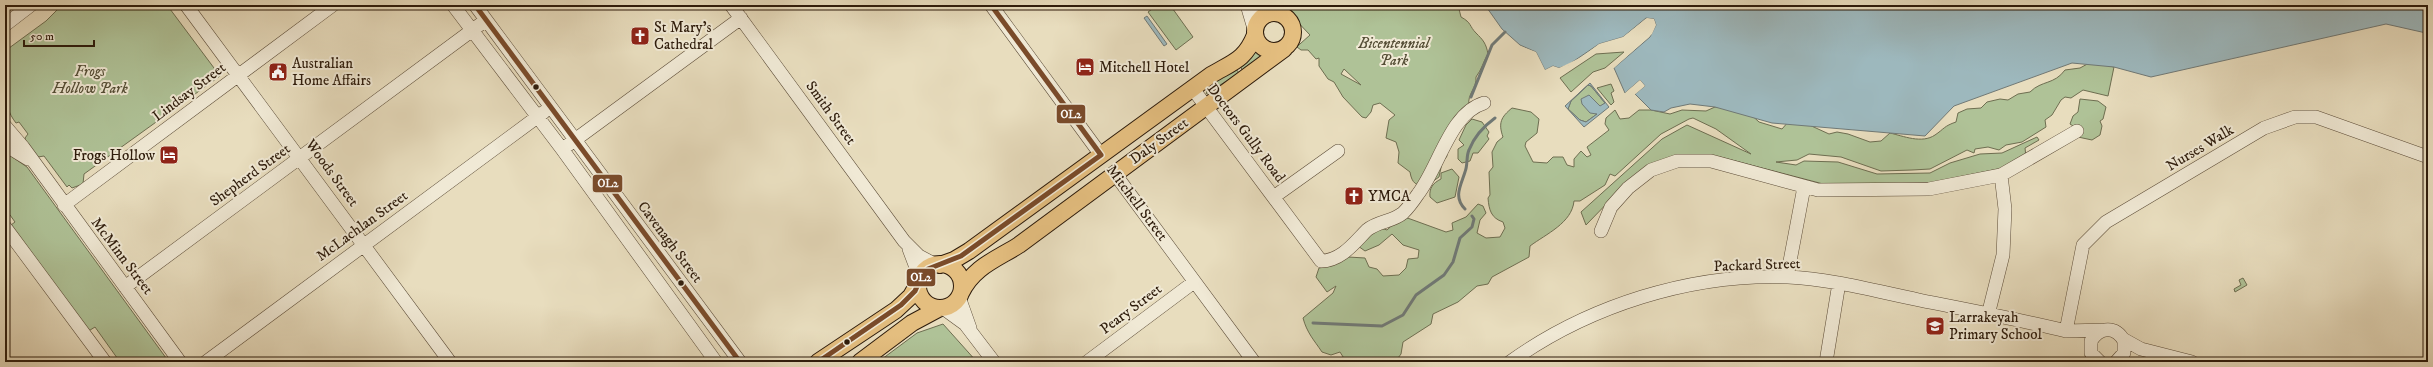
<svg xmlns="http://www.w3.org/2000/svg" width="2433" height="367" font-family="'IM FELL DW Pica',serif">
<rect width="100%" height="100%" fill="#e8ddbe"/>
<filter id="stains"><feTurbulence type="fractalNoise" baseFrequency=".005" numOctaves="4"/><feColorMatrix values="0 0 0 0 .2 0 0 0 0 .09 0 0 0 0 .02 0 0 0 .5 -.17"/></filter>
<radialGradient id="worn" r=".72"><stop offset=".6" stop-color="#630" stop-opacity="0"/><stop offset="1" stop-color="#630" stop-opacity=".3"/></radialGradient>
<path fill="#afc297" stroke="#6e6e51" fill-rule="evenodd" d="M62 5H167L220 76 84 174 83 184 72 188 69 185 67 187 44 156 38 157 28 147 25 138 28 134 19 122 16 123C0 103 5 76 5 51L46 21Z
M1158 5H1170L1193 37 1176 50 1148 12Z
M1275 5H1458L1461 17C1472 23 1469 26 1476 33 1483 40 1486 43 1488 54 1483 62 1482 69 1476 77 1477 88 1467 94 1469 105L1445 142 1447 156 1442 163 1439 177 1429 184 1428 188C1416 185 1412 184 1410 172L1398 163 1399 152 1396 142 1386 138 1389 120 1395 115 1380 103 1373 105 1371 112 1366 118 1362 117 1343 97 1334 82 1328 79 1319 66V58L1316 59 1308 50H1301L1297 47 1291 52 1310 35 1291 15ZM1344 69 1361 85 1341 74Z
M1255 51 1262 56 1243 71 1240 66Z
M1624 52 1605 68 1593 72 1571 92 1560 78 1596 54Z
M2091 62 2114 67 2108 96 2083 90 2071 98 2065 97 2061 100 2052 115 2045 120 2046 127 2022 142 2006 145 1999 150 1988 147 1975 149 1974 153 1967 150 1930 169 1912 170 1881 171 1841 157 1809 154 1797 160 1776 162 1796 165 1804 161 1838 162 1877 174 1930 173 1950 163 1980 154 2002 153 2037 137 2039 140 2025 148 2026 157 2002 168 1929 183 1831 186 1720 157 1683 155 1619 191 1586 225 1581 212 1662 139 1687 125 1751 154 1716 129 1693 118 1689 119 1661 134 1615 176 1610 174 1605 185 1580 201H1574C1572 223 1546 234 1530 246L1529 257 1492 277 1488 284 1477 286 1458 302 1433 314 1431 324 1403 342 1401 354 1395 362H1351L1345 360 1340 352 1331 355 1322 352C1314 340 1307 333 1303 318L1333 293 1336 286 1327 292 1316 277 1319 268 1331 266 1347 255 1348 257 1365 258 1369 267 1377 269 1383 276 1399 275 1406 268 1408 259 1418 258 1419 250 1403 245 1392 234 1379 245 1365 251 1358 246 1378 227 1387 230 1402 216 1446 232 1453 230 1452 223 1466 217 1478 204 1483 206 1486 213 1480 220 1477 233 1486 238 1500 237 1505 228 1503 222C1491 218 1489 210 1488 198L1490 195 1489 172 1493 167 1492 152 1497 142 1503 137C1498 123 1501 117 1512 108L1531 112 1539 119 1537 133 1526 142 1525 146 1533 162 1547 163 1553 157H1563L1567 165 1574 167V159L1581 151 1587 157 1591 155 1587 147 1609 130 1605 124 1606 118 1615 110 1620 119 1629 118 1639 110H1651L1670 114 1682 110 1706 111 1715 107 1746 110 1759 122 1782 129 1789 121 1805 123 1829 134 1837 132 1848 134 1870 142 1881 141 1890 133C1903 136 1922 144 1935 135 1944 129 1944 126 1956 122L1958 113 1967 109 1981 108 1987 102 2000 99 2008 100 2018 94 2030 92C2042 80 2054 85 2065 70L2080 68Z
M1236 69 1239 73 1206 94 1209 84Z
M1611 84 1614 91 1611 93 1614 102 1611 105 1597 88Z
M1588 85 1591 86 1605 103 1600 107 1593 100 1582 104 1597 114 1586 122 1580 120 1568 109 1571 101Z
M2080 99 2098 101 2106 107 2103 119 2100 121 2102 126 2100 135 2092 140 2078 137 2076 128 2070 124 2073 116 2078 112Z
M1472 119 1482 122 1489 132 1487 136 1489 139 1478 153H1473L1470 161 1462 163 1458 159V149L1464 145 1459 140 1466 125Z
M5 152 27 167 169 362H120L95 327 87 332 11 225 15 222 10 215 5 213Z
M1452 169 1459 177 1455 197 1437 203 1430 197C1429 188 1433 183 1441 179V173Z
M2243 278 2247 285 2235 292 2234 289 2241 285 2239 280Z
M943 324 977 362H878L917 333Z"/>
<path fill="#9db8bd" stroke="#707976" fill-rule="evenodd" d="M1485 5H2428V30L2426 33 2386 24 2151 77 2114 67 2072 63 1954 106 1925 136 1772 123 1715 107 1690 104 1671 108 1664 112 1651 110 1635 94 1645 86 1640 80 1625 93 1614 68 1650 37 1656 25 1654 19 1646 18 1623 37 1599 44 1568 65 1559 68 1553 66 1545 70 1536 52 1520 45 1502 29Z
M1147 16 1167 44 1164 46 1144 18Z
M1590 83 1609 107 1584 127 1565 106ZM1588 85 1591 86 1605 103 1600 106 1589 95 1581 99 1582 104 1590 113 1597 114 1586 122 1580 120 1568 109 1571 101Z"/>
<path fill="#e8ddbe" d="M1647 18 1654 19 1656 25 1652 34 1614 68 1613 67 1650 33 1654 25 1652 21 1647 20 1624 39 1600 46 1583 59 1559 70 1553 68 1544 72 1535 54 1515 44 1536 52 1545 70 1553 66 1559 68 1582 57 1599 44 1623 37Z
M1640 80 1645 86 1633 96V93L1642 86 1640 83 1626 94 1625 93Z"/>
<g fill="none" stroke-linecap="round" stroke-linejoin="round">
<path stroke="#707976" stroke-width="3" d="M1471 97 1492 45 1505 32
M1465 209C1453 197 1461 185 1465 172 1468 165 1466 156 1469 150 1474 137 1484 126 1495 118
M1313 323 1382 326 1403 315 1416 295 1444 275 1453 262 1460 238 1472 227 1474 219 1472 216"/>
<defs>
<path id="minor" d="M186 5 450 362
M453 5 562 149 716 362
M475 5 740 362
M731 5 904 241 919 256 936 265
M991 5 1101 155
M1247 5 1255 32
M1250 5 1277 14
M5 25 31 5
M1193 89 1321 261C1341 261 1354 243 1367 230 1378 221 1392 222 1403 213 1408 208 1414 200 1418 194 1439 167 1450 113 1484 103
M5 126 23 147 180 362
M5 145 28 159
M568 145 741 18
M1115 174 1254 362
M1275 196 1338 151
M64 205 333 5
M5 227 105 362
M1601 231 1611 207 1628 188 1651 170 1677 161H1711L1818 190 1929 189 2001 175 2077 131
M909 249 920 278
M1787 277 1804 187
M125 287 486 20
M959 297 970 328
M943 308 965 324 994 362
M1988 315 2003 255 2005 209 2001 175
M2066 331 2083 245 2106 222 2264 128 2295 117H2316L2428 157
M2123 339 2141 349 2192 362
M206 362 544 112
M1087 362 1194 282
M1510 362C1588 306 1691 273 1788 277 1832 279 1875 291 1919 300 1968 310 2017 319 2066 331L2105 330
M1826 362 1839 283
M2100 362 2091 353V341C2100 326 2116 326 2124 341V353L2116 362"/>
<path id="major" d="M1255 32a19 19 0 1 1 38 0a19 19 0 1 1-38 0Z
M918 286a22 22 0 1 1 44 0a22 22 0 1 1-44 0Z
M940 265 954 260 969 251 1211 75C1233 62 1245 60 1255 35
M961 293C973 267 997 259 1019 245L1284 49
M818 362 896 310 911 296 919 282
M860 362 912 323 940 308"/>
</defs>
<use href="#minor" stroke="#5c4c38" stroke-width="14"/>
<use href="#major" stroke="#2d1b0b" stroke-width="18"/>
<use href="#minor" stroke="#f0e9d5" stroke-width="13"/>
<use href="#major" stroke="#e4be7f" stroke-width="16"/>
<defs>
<path id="bus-1" d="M475 5 740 362
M818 362 901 305 915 291 922 275 928 269 961 256 1101 155 991 5"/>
</defs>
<use href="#bus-1" stroke="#f0e9d5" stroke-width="8"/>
<use href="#bus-1" stroke="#7a4b2a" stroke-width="5"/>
</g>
<defs>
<symbol id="church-square" viewBox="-11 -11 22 22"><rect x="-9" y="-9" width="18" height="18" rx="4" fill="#8f2418" stroke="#f0e9d5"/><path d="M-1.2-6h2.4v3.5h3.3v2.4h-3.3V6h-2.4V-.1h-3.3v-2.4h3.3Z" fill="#fff"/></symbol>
<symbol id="hotel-square" viewBox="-11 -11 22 22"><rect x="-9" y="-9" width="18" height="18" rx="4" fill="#8f2418" stroke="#f0e9d5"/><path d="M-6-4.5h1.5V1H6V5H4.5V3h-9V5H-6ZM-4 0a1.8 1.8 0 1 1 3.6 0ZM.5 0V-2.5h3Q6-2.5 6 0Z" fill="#fff"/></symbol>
<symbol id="civic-square" viewBox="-11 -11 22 22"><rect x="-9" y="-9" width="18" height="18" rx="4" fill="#8f2418" stroke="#f0e9d5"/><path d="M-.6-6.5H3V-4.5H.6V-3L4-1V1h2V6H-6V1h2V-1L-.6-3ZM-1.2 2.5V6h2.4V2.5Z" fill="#fff"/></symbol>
<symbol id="school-square" viewBox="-11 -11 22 22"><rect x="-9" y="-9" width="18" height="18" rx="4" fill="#8f2418" stroke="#f0e9d5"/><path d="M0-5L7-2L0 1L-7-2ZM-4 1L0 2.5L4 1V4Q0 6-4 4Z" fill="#fff"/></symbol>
</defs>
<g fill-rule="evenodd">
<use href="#church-square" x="629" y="25" width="22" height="22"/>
<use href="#hotel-square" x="1074" y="56" width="22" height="22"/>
<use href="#civic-square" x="267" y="61" width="22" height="22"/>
<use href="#hotel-square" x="158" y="144" width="22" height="22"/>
<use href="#church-square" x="1343" y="185" width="22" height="22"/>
<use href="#school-square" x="1924" y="315" width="22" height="22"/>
</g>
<g fill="#2d1b0b" stroke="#f0e9d5" stroke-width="1.5">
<circle cx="536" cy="87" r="3.5"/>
<circle cx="681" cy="283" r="3.5"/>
<circle cx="847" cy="342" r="3.5"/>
</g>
<g text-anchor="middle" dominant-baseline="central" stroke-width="4" stroke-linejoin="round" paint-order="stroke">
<g font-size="15" fill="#2d1b0b" stroke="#f0e9d5" text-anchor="start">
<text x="654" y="27">St Mary's<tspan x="654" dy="17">Cathedral</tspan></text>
<text x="292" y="63">Australian<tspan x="292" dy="17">Home Affairs</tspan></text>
<text x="1099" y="67">Mitchell Hotel</text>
<text x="155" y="155" text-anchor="end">Frogs Hollow</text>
<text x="1368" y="196">YMCA</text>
<text x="1949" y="317">Larrakeyah<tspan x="1949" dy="17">Primary School</tspan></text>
</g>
<g font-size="15" font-style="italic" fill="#544d35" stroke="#f0e9d5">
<text x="1394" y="43">Bicentennial<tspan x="1394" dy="17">Park</tspan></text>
<text x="90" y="71">Frogs<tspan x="90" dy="17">Hollow Park</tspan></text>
</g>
<g font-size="15" fill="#2d1b0b" stroke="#f0e9d5">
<text transform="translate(189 92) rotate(-37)">Lindsay Street</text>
<text transform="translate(831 113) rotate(54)">Smith Street</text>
<text transform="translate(1246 133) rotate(53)">Doctors Gully Road</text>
<text transform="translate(1159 141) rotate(-36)">Daly Street</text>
<text transform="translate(2200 148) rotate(-31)">Nurses Walk</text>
<text transform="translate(332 173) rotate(54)">Woods Street</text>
<text transform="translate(250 175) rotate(-36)">Shepherd Street</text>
<text transform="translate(1137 203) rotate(53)">Mitchell Street</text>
<text transform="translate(362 226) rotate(-36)">McLachlan Street</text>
<text transform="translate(670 242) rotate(53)">Cavenagh Street</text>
<text transform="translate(122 256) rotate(53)">McMinn Street</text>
<text transform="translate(1757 265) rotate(-2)">Packard Street</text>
<text transform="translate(1131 309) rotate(-37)">Peary Street</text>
</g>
</g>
<g stroke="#f0e9d5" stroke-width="1.5">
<rect x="1056" y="104" width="30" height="20" rx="4" fill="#7a4b2a"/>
<rect x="592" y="174" width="31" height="19" rx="4" fill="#7a4b2a"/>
<rect x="906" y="268" width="30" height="19" rx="4" fill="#7a4b2a"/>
</g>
<g font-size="11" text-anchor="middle" font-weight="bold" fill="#fff">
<text x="1071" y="118">OL2</text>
<text x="608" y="187">OL2</text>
<text x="921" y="281">OL2</text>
</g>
<rect width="2433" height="367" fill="none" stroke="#e8ddbe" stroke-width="20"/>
<rect x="6" y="6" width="2421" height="355" fill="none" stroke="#2d1b0b" stroke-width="2"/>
<rect x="10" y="10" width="2413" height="347" fill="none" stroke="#2d1b0b"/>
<path d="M24 40v6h70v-6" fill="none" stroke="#2d1b0b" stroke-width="2"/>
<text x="30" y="40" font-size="12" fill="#2d1b0b" stroke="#f0e9d5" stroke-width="3" paint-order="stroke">50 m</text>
<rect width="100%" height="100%" filter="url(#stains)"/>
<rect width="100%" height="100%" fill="url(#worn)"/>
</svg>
